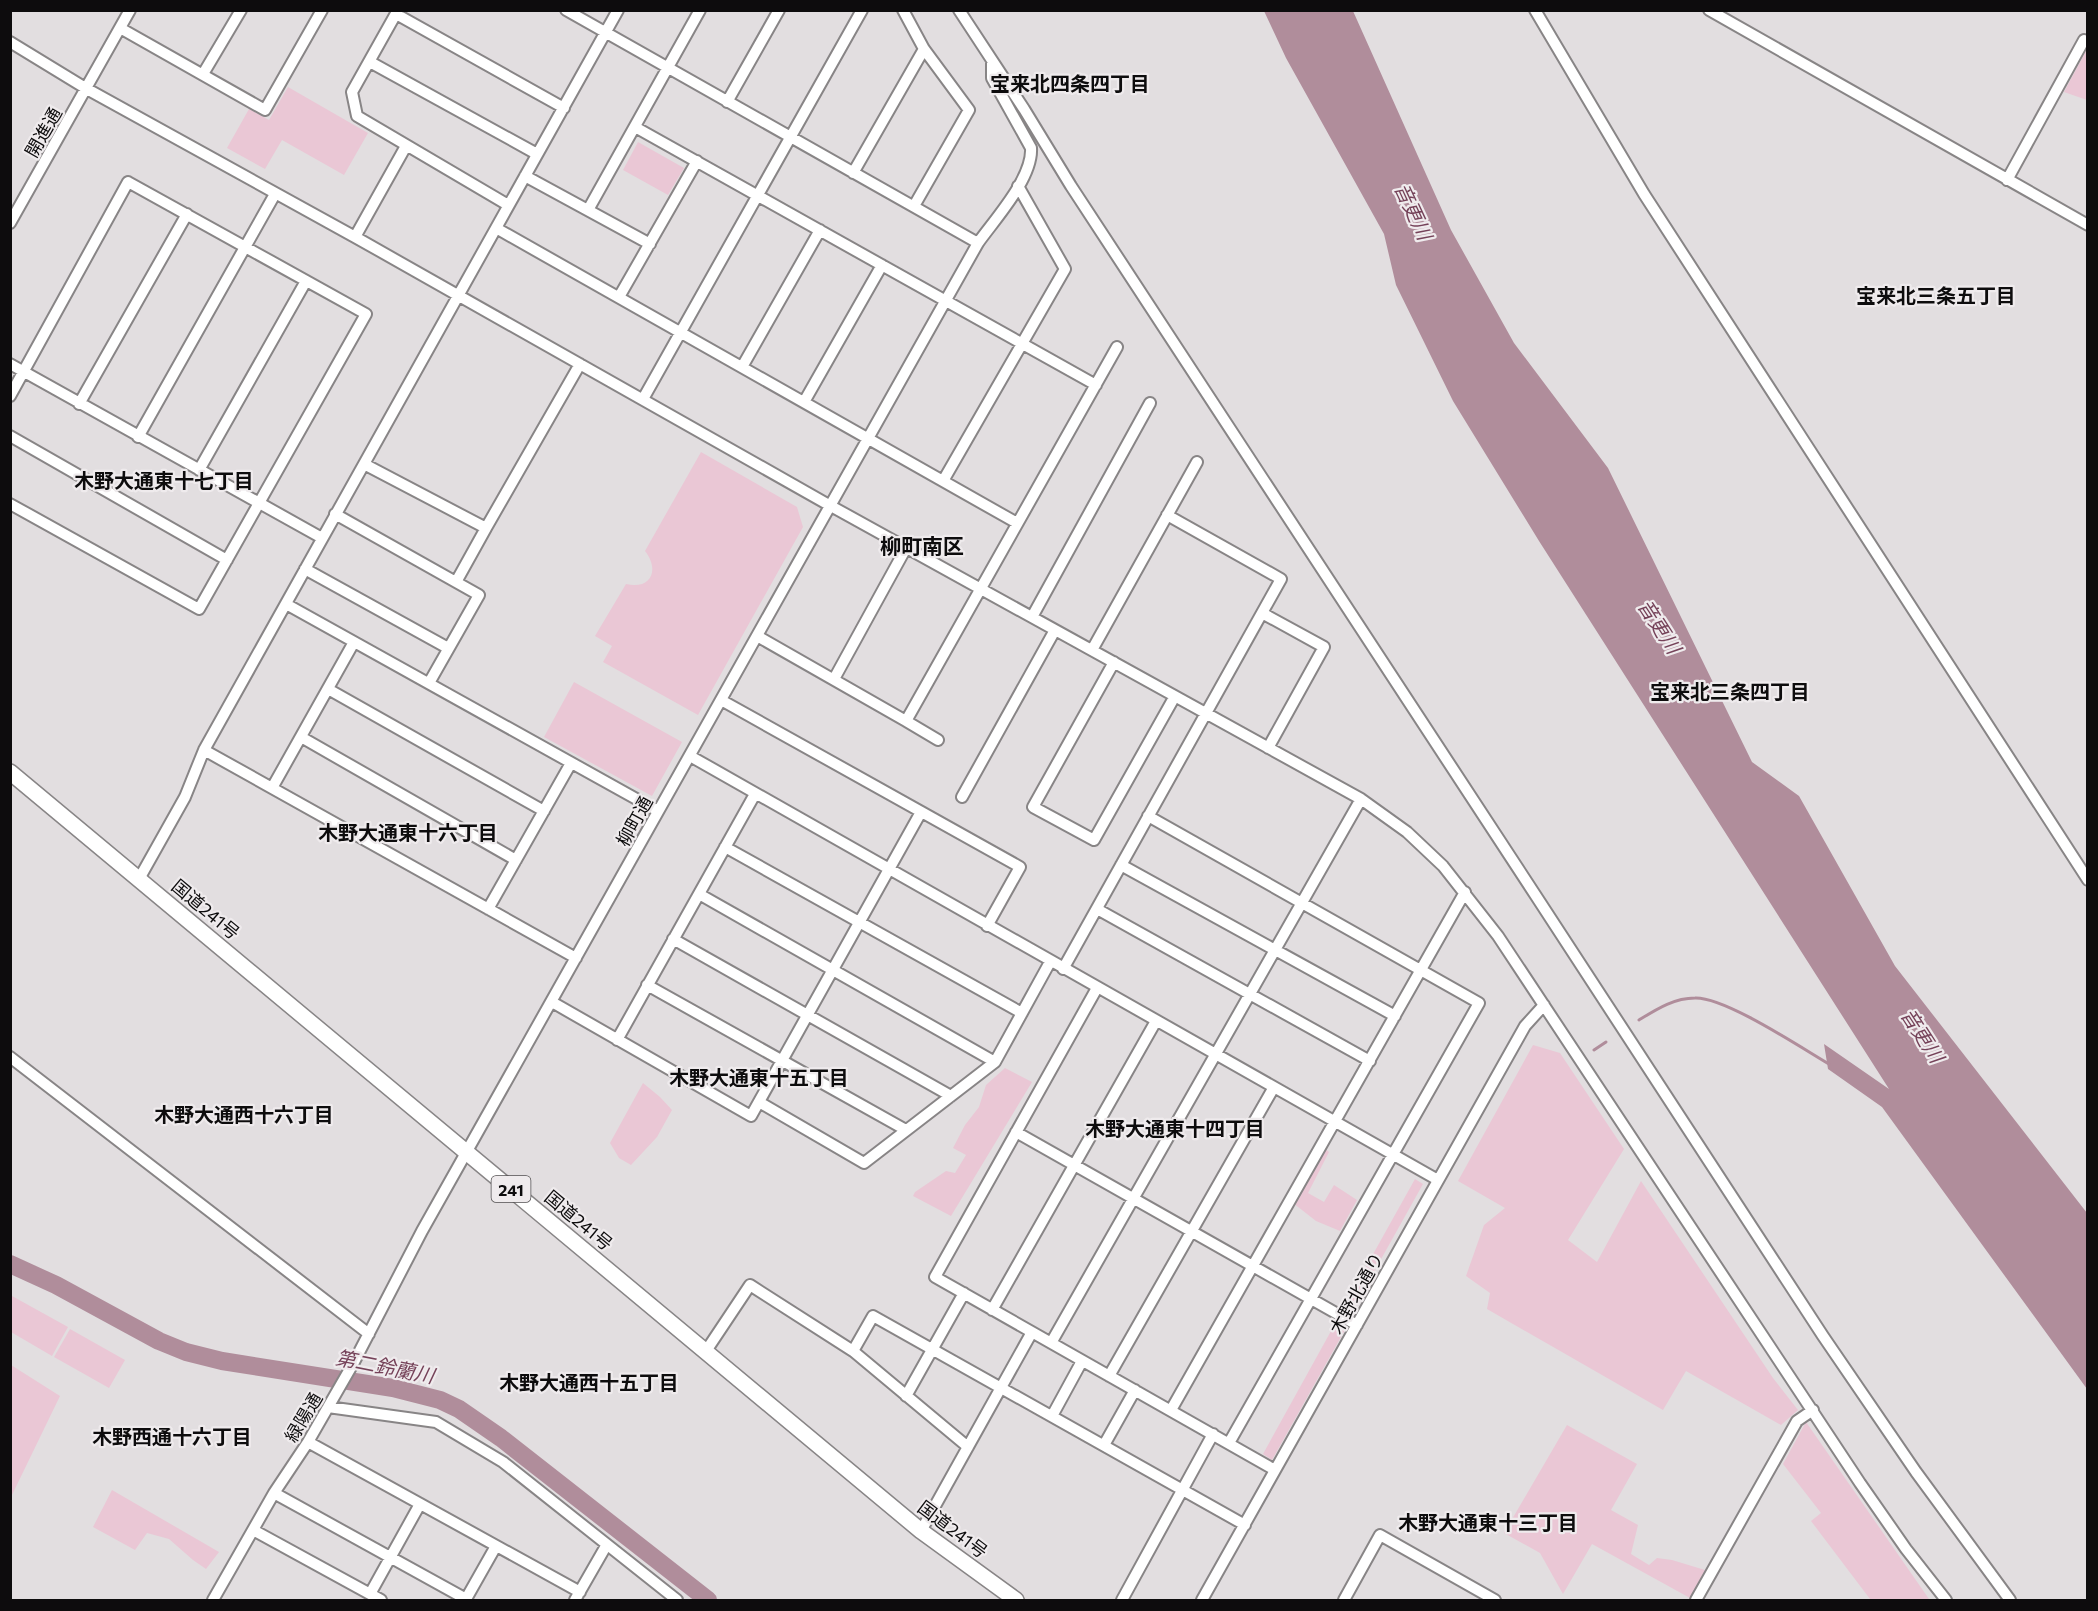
<svg xmlns="http://www.w3.org/2000/svg" width="2098" height="1611" font-family="Commissioner,'Noto Sans JP',sans-serif">
<rect width="100%" height="100%" fill="#e2dee0"/>
<path fill="#eac7d5" d="M2087 49V100L2064 92Z
M288 87 368 133 344 175 282 140 265 169 227 148 249 109 269 120Z
M638 142 684 168 668 195 623 170Z
M701 452 797 507 803 527 698 715 603 662 612 646 595 636 626 584C651 590 660 570 645 551Z
M574 682 682 742 652 796 544 737Z
M1533 1045 1560 1053 1624 1149 1568 1240 1597 1262 1641 1181 1773 1378 1798 1410 1781 1425 1686 1371 1663 1410 1487 1309 1490 1293 1466 1276 1484 1225 1505 1208 1458 1181Z
M1005 1068 1032 1082 951 1216 913 1196 915 1192 946 1171 955 1173 966 1155 953 1148 965 1125 979 1107 986 1085Z
M643 1083 660 1097 672 1110 657 1137 631 1165 619 1158 610 1143Z
M1323 1147 1329 1152 1308 1193 1324 1202 1334 1185 1357 1200 1340 1231 1316 1221 1293 1203Z
M1415 1179 1423 1184 1351 1313 1343 1308Z
M12 1296 68 1327 52 1356 11 1332V1300Z
M1336 1322 1346 1328 1272 1460 1263 1454Z
M70 1329 125 1360 109 1388 54 1357Z
M11 1365 60 1396 11 1497Z
M1806 1422 1929 1599H1870L1811 1521 1821 1513 1783 1464Z
M1567 1425 1637 1464 1611 1510 1638 1525 1631 1554 1649 1565 1657 1558 1672 1560 1705 1570 1690 1598 1592 1544 1563 1594 1540 1553 1504 1533Z
M112 1490 219 1552 206 1569 193 1560 169 1539 147 1533 135 1550 93 1527Z"/>
<path fill="#b08d9b" d="M1264 11H1353L1451 230 1514 343 1608 468 1752 762 1799 796 1895 966 2087 1213V1389L1882 1107 1828 1069 1824 1044 1889 1089 1539 541 1453 401 1396 285 1384 234 1286 58Z"/>
<g fill="none" stroke-linecap="round" stroke-linejoin="round">
<path stroke="#b08d9b" stroke-width="3" d="M1639 1020C1657 1009 1674 998 1695 998 1725 997 1800 1047 1829 1064
M1594 1050 1606 1042"/>
<path stroke="#b08d9b" stroke-width="18" d="M10 1264 56 1285 159 1341 186 1352 222 1361 393 1388 440 1400 459 1409 501 1438 708 1600"/>
<defs>
<path id="minor" d="M398 10 352 92 357 116 508 205
M566 10 978 243
M903 10 924 49 969 110 914 206
M959 10 1024 109 1071 186 1536 896 1823 1336 1916 1472 2010 1600
M1535 10 1644 194 2088 880
M1709 10 2088 225
M396 14 564 108
M120 28 265 110 322 10
M10 42 87 89 355 237 829 505 1361 799 1407 832 1443 866 1498 936 1860 1483 1906 1549 1946 1600
M370 62 537 154
M203 74 241 10
M727 102 779 10
M635 127 1096 385
M853 173 924 49
M525 176 650 244
M2007 180 2084 40
M588 210 700 10
M10 223 130 10
M496 228 1017 523
M355 237 406 146
M619 297 697 161
M10 364 322 538
M742 367 820 230
M10 396 128 182 366 314 199 609 10 504
M643 399 862 10
M804 402 882 265
M79 404 187 214
M10 436 227 560
M138 437 275 194
M364 464 486 528 580 364
M199 470 306 281
M943 481 1065 269 1018 186
M335 514 479 595 429 683
M305 569 448 648
M456 582 486 528
M286 604 658 811
M1262 613 1324 647 1268 748
M1032 617 1150 403
M757 636 906 721 1117 347
M1092 650 1197 462
M1114 662 1033 807 1094 840 1175 696
M834 679 906 548
M328 689 544 811
M721 700 1020 867 987 926
M906 721 938 740
M301 737 516 860
M204 750 576 958
M690 756 1438 1180
M272 788 354 642
M962 797 1055 630
M1148 816 1479 1003 1229 1443
M725 847 1022 1013
M1121 865 1395 1016
M139 879 185 797 204 750 618 10
M699 894 995 1062
M488 909 571 763
M1097 909 1370 1061
M673 939 951 1096
M1063 969 1281 579 1167 515
M647 985 906 1130
M1097 988 935 1277 1275 1470
M552 1002 751 1116 921 812
M617 1040 755 794
M10 1057 369 1334
M759 1102 864 1163 995 1062 1050 962
M1016 1132 1357 1325
M992 1310 1156 1021
M1051 1343 1361 799
M706 1351 750 1285 853 1351 968 1447
M853 1351 873 1316 1245 1525
M1109 1376 1274 1087
M906 1396 964 1293
M328 1407 436 1422 503 1462 677 1600
M1171 1410 1465 892
M1052 1416 1082 1361
M308 1442 580 1592
M1104 1445 1135 1390
M274 1493 466 1599 496 1546
M253 1530 381 1600
M921 1531 1032 1332
M370 1594 420 1504
M213 1600 274 1493 308 1442 354 1362 422 1231 978 243C995 219 1033 178 1031 148L992 78V63
M575 1600 606 1546
M1122 1600 1213 1434
M1202 1600 1525 1026 1544 1005
M1344 1600 1380 1535 1495 1600
M1696 1600 1797 1421 1813 1410"/>
<path id="highway" d="M10 772 921 1531 1016 1600"/>
</defs>
<use href="#minor" stroke="#888586" stroke-width="14"/>
<use href="#highway" stroke="#888586" stroke-width="18"/>
<use href="#minor" stroke="#fff" stroke-width="10"/>
<use href="#highway" stroke="#fff" stroke-width="15"/>
</g>
<g text-anchor="middle" dominant-baseline="central" stroke-width="4.5" stroke-linejoin="round" paint-order="stroke">
<rect fill="#efebed" stroke="#514f50" stroke-width="1.5" x="491.5" y="1176" width="39" height="26" rx="4.5"/>
<g font-size="16" font-weight="bold" fill="#0d0c0d">
<text x="511" y="1189">241</text>
</g>
<g font-size="18" fill="#0d0c0d" stroke="#efebed">
<text transform="translate(43 132) rotate(-60)">開進通</text>
<text transform="translate(634 821) rotate(-61)">柳町通</text>
<text transform="translate(206 909) rotate(40)">国道241号</text>
<text transform="translate(579 1220) rotate(40)">国道241号</text>
<text transform="translate(1356 1293) rotate(-61)">木野北通り</text>
<text transform="translate(303 1417) rotate(-59)">緑陽通</text>
<text transform="translate(953 1529) rotate(37)">国道241号</text>
</g>
<g font-size="20" font-weight="bold" fill="#0d0c0d" stroke="#efebed">
<text x="1070" y="83">宝来北四条四丁目</text>
<text x="1936" y="295">宝来北三条五丁目</text>
<text x="164" y="480">木野大通東十七丁目</text>
<text x="1730" y="691">宝来北三条四丁目</text>
<text x="408" y="832">木野大通東十六丁目</text>
<text x="759" y="1077">木野大通東十五丁目</text>
<text x="244" y="1114">木野大通西十六丁目</text>
<text x="1175" y="1128">木野大通東十四丁目</text>
<text x="589" y="1382">木野大通西十五丁目</text>
<text x="172" y="1436">木野西通十六丁目</text>
<text x="1488" y="1522">木野大通東十三丁目</text>
</g>
<g font-size="20" font-style="italic" fill="#754259" stroke="#efebed">
<text transform="translate(1414 211) rotate(65)">音更川</text>
<text transform="translate(1660 626) rotate(57)">音更川</text>
<text transform="translate(1923 1035) rotate(57)">音更川</text>
<text transform="translate(385 1366) rotate(11)">第二鈴蘭川</text>
</g>
<g font-size="21" font-weight="bold" fill="#0d0c0d" stroke="#efebed">
<text x="922" y="545">柳町南区</text>
</g>
</g>
<rect width="2098" height="1611" fill="none" stroke="#0d0c0d" stroke-width="24"/>
</svg>
